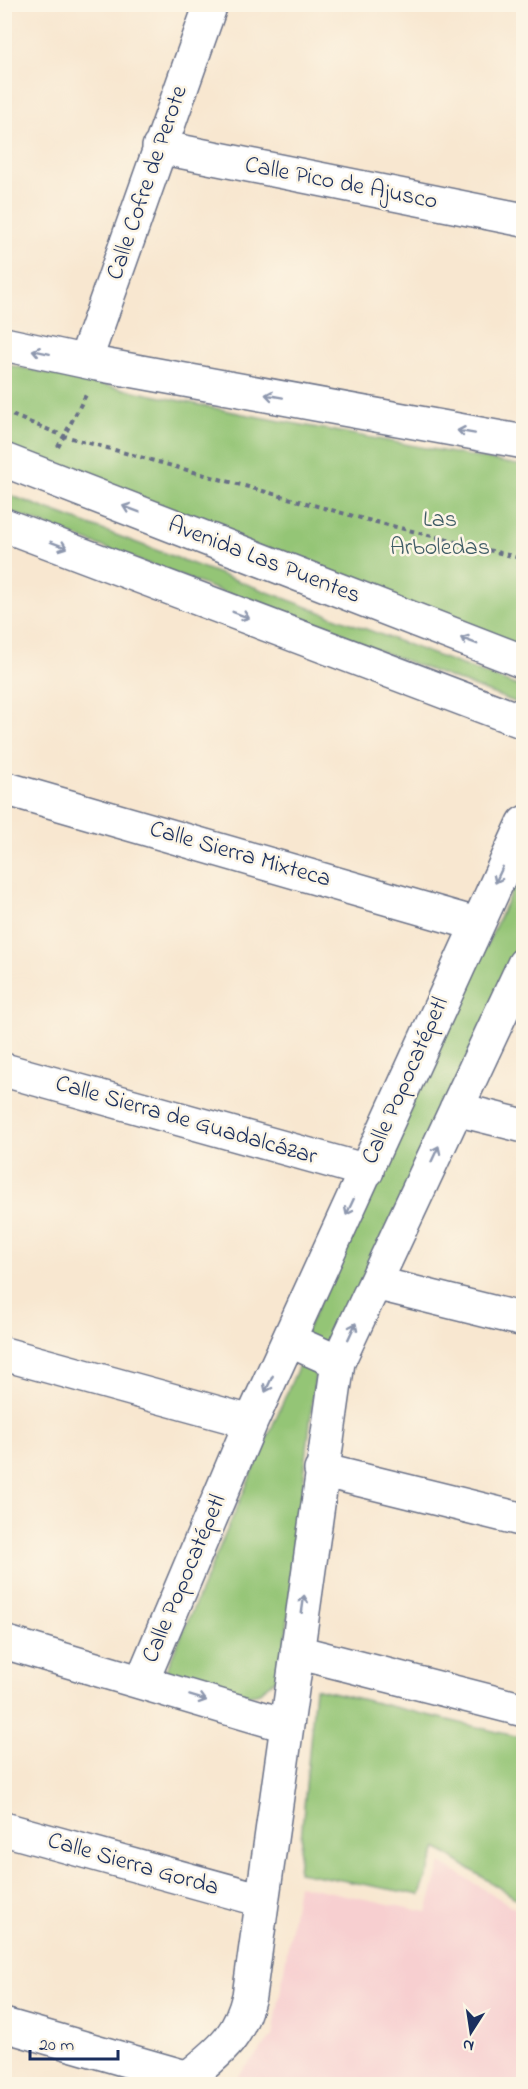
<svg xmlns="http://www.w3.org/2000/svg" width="528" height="2089" font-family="'Indie Flower',sans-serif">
<rect width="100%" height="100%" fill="#fcf5e5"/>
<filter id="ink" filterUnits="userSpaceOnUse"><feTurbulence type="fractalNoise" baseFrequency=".0167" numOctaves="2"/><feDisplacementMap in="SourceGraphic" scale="12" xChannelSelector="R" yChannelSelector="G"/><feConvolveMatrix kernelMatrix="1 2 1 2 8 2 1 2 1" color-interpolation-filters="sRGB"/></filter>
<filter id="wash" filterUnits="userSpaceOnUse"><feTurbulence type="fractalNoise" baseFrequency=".008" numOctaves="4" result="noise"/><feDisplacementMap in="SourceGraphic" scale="24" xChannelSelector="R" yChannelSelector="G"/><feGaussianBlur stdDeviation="1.35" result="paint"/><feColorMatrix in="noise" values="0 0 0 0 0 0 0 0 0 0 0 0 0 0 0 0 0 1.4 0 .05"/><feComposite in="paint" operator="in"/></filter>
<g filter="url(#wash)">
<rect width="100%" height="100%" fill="#f8e7d0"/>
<path fill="#f7cfd0" d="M441 1863 523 1913V2084H246L236 2078 273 2036 298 1885 427 1912Z"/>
<path fill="#94c576" stroke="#587a6a" stroke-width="1.5" d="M4 364 243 414 523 466V650L5 450Z
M4 493 523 688V698L520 704 5 510Z
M523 867V947L332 1352 301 1342Z
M299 1365 316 1369 282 1674 257 1694 210 1699 165 1673Z
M315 1688 523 1738V1903L437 1848 420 1895 298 1872Z"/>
</g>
<g filter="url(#ink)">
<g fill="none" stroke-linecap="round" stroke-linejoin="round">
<defs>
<path id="minor" d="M159 147 524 220
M85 361 211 4
M4 788 476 924
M4 1070 367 1171
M456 1109 524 1126
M375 1283 524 1320
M289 1340 338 1362
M4 1354 251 1422
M321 1470 524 1520
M4 1642 285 1725
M297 1652 524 1710
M142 1681 251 1422 524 823
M4 1829 262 1900
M4 2025 189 2078 200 2084
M181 2084C215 2053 237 2045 249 1996L338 1362 524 964"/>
<path id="tertiary" d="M4 344 97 364 524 442
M4 460 524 662
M4 525 524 722"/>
</defs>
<use href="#minor" stroke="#686f86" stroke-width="36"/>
<use href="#tertiary" stroke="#686f86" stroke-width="36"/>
<path stroke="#686f86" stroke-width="4" stroke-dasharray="4.5 4.5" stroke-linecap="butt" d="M4 412 64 436 364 519 524 559
M58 447 87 393"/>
<use href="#minor" stroke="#fff" stroke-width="33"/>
<use href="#tertiary" stroke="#fff" stroke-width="33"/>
</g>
<defs><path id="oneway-shaft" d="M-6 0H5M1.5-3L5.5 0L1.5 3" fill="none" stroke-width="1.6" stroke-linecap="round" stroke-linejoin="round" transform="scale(1.5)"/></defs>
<g stroke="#8d97ae">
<use href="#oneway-shaft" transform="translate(41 352) rotate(-168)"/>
<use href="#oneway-shaft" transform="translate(274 396) rotate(-170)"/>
<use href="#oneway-shaft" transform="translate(466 432) rotate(-170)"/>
<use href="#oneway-shaft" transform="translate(131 509) rotate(-159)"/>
<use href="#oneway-shaft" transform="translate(59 545) rotate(21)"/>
<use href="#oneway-shaft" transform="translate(241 615) rotate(21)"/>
<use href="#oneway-shaft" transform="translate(469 641) rotate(-159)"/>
<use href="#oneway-shaft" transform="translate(499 875) rotate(115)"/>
<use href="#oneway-shaft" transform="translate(435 1154) rotate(-65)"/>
<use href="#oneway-shaft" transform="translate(350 1207) rotate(115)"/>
<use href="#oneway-shaft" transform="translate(352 1331) rotate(-65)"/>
<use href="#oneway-shaft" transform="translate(269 1384) rotate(115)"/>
<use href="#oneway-shaft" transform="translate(303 1604) rotate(-82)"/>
<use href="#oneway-shaft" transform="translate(198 1698) rotate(17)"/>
</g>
</g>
<g text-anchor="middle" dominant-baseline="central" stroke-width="5" stroke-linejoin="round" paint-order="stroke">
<g font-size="24" fill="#1b2f5e" stroke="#fcf5e5">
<text transform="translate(148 183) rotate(-71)">Calle Cofre de Perote</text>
<text transform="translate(341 184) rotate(11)">Calle Pico de Ajusco</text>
<text transform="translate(264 561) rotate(21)">Avenida Las Puentes</text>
<text transform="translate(240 855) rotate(16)">Calle Sierra Mixteca</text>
<text transform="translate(406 1081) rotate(-66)">Calle Popocatépetl</text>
<text transform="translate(186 1121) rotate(16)">Calle Sierra de Guadalcázar</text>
<text transform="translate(185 1579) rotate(-67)">Calle Popocatépetl</text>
<text transform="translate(133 1865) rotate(16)">Calle Sierra Gorda</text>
</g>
<g font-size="24" fill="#3f5c65" stroke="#fcf5e5">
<text x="440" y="520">Las<tspan x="440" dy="28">Arboledas</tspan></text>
</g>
</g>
<rect width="528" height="2089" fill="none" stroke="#fcf5e5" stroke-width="24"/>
<g transform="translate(471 2032) rotate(192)" stroke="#fcf5e5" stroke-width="4.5" paint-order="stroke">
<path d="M0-4.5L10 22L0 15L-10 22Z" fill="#1b2f5e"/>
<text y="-9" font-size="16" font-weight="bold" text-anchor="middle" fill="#1b2f5e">N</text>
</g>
<path d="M30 2050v9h88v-9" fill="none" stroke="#1b2f5e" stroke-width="3"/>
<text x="39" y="2050" font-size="18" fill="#1b2f5e" stroke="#fcf5e5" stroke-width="4.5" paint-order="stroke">20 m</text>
</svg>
